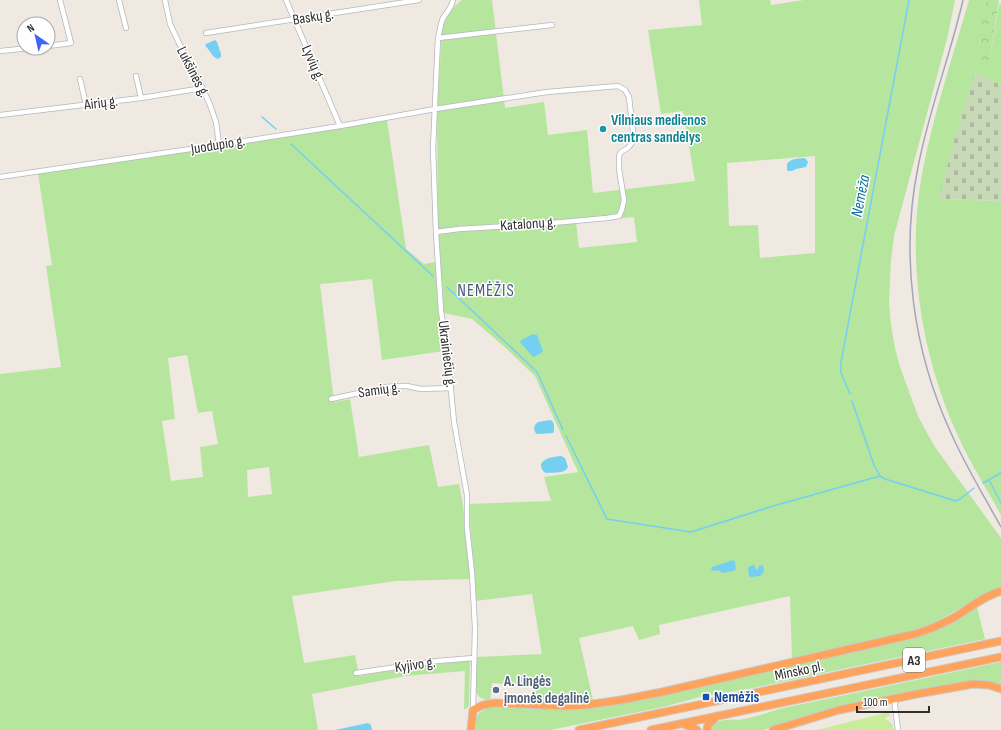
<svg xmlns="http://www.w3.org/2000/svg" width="1001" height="730" font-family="'Sofia Sans Condensed',sans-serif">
<defs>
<pattern id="forest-crowns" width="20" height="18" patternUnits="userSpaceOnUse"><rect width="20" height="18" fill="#b6e59e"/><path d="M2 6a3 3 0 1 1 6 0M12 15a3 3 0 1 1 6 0" fill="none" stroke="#9dc588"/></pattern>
<pattern id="cemetery-stones" width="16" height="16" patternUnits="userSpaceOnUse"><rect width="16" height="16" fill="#c8d9b8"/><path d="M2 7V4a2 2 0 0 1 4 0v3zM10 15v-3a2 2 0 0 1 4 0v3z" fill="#acbb9e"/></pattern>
</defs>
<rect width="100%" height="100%" fill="#efe9e1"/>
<path fill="#b6e59e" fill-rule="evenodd" d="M462 0H492L505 108 544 102 548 135 587 130 593 193 695 181 683 111 661 114 648 30 702 25 699 0H770L771 5 804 0H955L947 39 894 236 891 261 889 301 891 325 895 348 900 367 918 416 926 431 935 447 1001 538V588L990 591 931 625 904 634 792 659 790 596 659 625 660 634 639 640 633 626 579 638 593 700 539 702 536 701 533 698V686L492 683 490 701C483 699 479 698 476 692V657L542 654 532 594 475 601 469 504 551 501 544 477 578 472 535 376 507 349 472 319 444 313 438 225 437 113 442 31C445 18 451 8 462 0ZM815 156V253L760 258 758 225 729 226 727 163ZM634 217 637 242 579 248 576 223Z
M969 0H986L979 43 990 57 999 4H1001V85L975 73 939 199 1001 201V515C985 486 967 458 954 427 920 348 906 255 923 169 934 112 953 56 969 0Z
M387 120 406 249 424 264 435 262 438 309 444 351 382 360 372 279 320 284 334 402 350 399 359 457 429 445 438 487 459 484 463 505 470 579 396 581 292 596 304 663 355 655 359 676 405 668 470 660 469 706 464 710 465 671 405 676 312 694 318 730H0V374L61 367 46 266 52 265 38 173 328 130ZM187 355 198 413 212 411 218 444 200 447 203 477 171 481 162 421 175 419 168 358ZM269 467 272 494 248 497 247 470Z
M977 607 985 639 753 688 700 697 663 707 550 730H476L475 725V719L479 713 487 708 494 706 518 708 564 709 696 687 909 640 926 634 940 628Z
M1001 662V686L962 683 863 701 832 708 763 730H708C710 726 713 723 717 722 724 719 732 720 739 720 753 718 766 713 779 709Z"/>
<path fill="url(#forest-crowns)" d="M986 0H999L990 57 989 60 986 62H983C974 51 984 14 986 0Z"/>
<path fill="url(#cemetery-stones)" d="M975 73 1001 85V201L939 199 958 126Z"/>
<path fill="#c9ec9a" d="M889 712 890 716 885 718 892 724 894 730H817Z"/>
<path fill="#75cff0" d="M215 40 217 42 221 54V57L218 59 214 57 205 45 206 44Z
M804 158 806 159 808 162 806 167 796 169 792 171H788L787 170V164C791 158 797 159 804 158Z
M533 334 537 335 543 351 541 353 534 357 532 356 520 342 521 340Z
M550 420C555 421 554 427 554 431L553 433 537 434C534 432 533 427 536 424L538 422Z
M561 456 565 458 568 467C565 474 554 472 547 473 543 473 541 468 541 464 545 457 554 457 561 456Z
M733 560 735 562 736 569 733 571 723 573 718 570 713 571 711 570 712 567Z
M754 565 756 570 758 569 759 566 763 565 764 572 760 576 751 577 749 576 748 568 750 566Z
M368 723 371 725 372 730H335Z"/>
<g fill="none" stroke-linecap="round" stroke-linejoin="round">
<path stroke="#75cff0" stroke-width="1.5" d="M262 117 276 129
M291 144 321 172 433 276
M447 287 537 372 563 430
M850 394 841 373V362L909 0
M852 401 874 465 880 476 885 479 956 501 960 499 974 488
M566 436 607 519 691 532 773 506 880 476
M989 480 1001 503
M983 483 1001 473"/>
<defs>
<path id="minor" d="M119 0 126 28
M165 0 170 24 179 43 202 87 210 105 216 122 219 144
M286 0 340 126
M453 0C452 7 447 12 443 18 440 25 440 31 438 38L433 149 436 232 441 311 447 349 454 422 467 495V528L472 573 475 628 473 710
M206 33 419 0
M438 38 552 25
M48 46 71 43 60 0
M0 51 30 48
M136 76 141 98
M80 79 86 105
M0 115 141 98 197 89 202 87
M0 177 238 142 340 126 435 109 547 92 618 86 625 90 629 97 634 140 628 148 621 152 619 156V169L624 200 622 209 619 216 607 218 541 224 459 229 436 232
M331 399 387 387 398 386H407L421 389 451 388
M356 673 437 661 474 658
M894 698 898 730"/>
<path id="highway" d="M683 724 691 727 697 730
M471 730 473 710 483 705 495 703 565 706 586 705 621 700 662 692 915 634C929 630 942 624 955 617 969 608 984 596 1001 591
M579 730 1001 641
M651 730 1001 657
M707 730 708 725 717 716
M773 730 839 710 917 694 973 684 989 685 1001 689"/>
</defs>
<use href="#minor" stroke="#b4b7c1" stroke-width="6"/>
<use href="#highway" stroke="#c9c9c9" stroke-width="9"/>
<use href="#minor" stroke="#fff" stroke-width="4.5"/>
<use href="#highway" stroke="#ffa35c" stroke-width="7"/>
<path stroke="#a3a6b8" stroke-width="1.5" d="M963 0C950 56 929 110 918 167 900 255 913 351 951 433 965 465 984 496 1001 527"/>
</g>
<circle fill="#0f9aa8" stroke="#fff" stroke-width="1.5" cx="603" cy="129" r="4"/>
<circle fill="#5c6f8a" stroke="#fff" stroke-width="1.5" cx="496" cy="690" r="4"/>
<rect fill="#1a4fb4" stroke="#fff" stroke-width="1.5" x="702" y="693" width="8" height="8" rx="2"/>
<g text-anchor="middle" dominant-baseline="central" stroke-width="3" stroke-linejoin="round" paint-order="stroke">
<rect fill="#fff" stroke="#6d6d6d" stroke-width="1" x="903" y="648" width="22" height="24" rx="3"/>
<g font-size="14" font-weight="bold" fill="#2e2e2e">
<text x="914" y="660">A3</text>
</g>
<g font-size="15" fill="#2e2e2e" stroke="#fff">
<text transform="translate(313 17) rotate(-9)">Baskų g.</text>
<text transform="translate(313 63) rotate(67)">Lyvių g.</text>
<text transform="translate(193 72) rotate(63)">Lukšinės g.</text>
<text transform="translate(101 103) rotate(-7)">Airių g.</text>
<text transform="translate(218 145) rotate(-9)">Juodupio g.</text>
<text transform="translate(528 224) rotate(-4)">Katalonų g.</text>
<text transform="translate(447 354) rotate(83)">Ukrainiečių g.</text>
<text transform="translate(379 390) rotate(-8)">Samių g.</text>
<text transform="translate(415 665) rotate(-8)">Kyjivo g.</text>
<text transform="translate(799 671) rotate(-12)">Minsko pl.</text>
</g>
<g font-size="15" font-weight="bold" fill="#0d838f" stroke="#fff" text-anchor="start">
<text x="611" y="120">Vilniaus medienos<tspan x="611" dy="17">centras sandėlys</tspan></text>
</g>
<g font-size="15" font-weight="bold" fill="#4e5e75" stroke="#fff" text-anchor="start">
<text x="504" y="681">A. Lingės<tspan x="504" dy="17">įmonės degalinė</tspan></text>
</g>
<g font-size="15" font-weight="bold" fill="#164399" stroke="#fff" text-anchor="start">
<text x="714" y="697">Nemėžis</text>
</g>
<g font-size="16" font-style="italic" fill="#0d6fa3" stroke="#fff">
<text transform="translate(861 196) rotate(-79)">Nemėža</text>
</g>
<g font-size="17" letter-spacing="1" fill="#4d5680" stroke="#fff">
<text x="486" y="291">NEMĖŽIS</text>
</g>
</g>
<g transform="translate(36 36) rotate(326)"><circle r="19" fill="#ffffff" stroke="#ababab"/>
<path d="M0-3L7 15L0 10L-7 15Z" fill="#4264fb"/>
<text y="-6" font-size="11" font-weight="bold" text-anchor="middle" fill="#2e2e2e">N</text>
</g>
<path d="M857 706v6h72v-6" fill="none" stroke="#2e2e2e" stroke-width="2"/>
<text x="863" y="706" font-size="12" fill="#2e2e2e" stroke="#ffffff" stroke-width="3" paint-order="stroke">100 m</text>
</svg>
